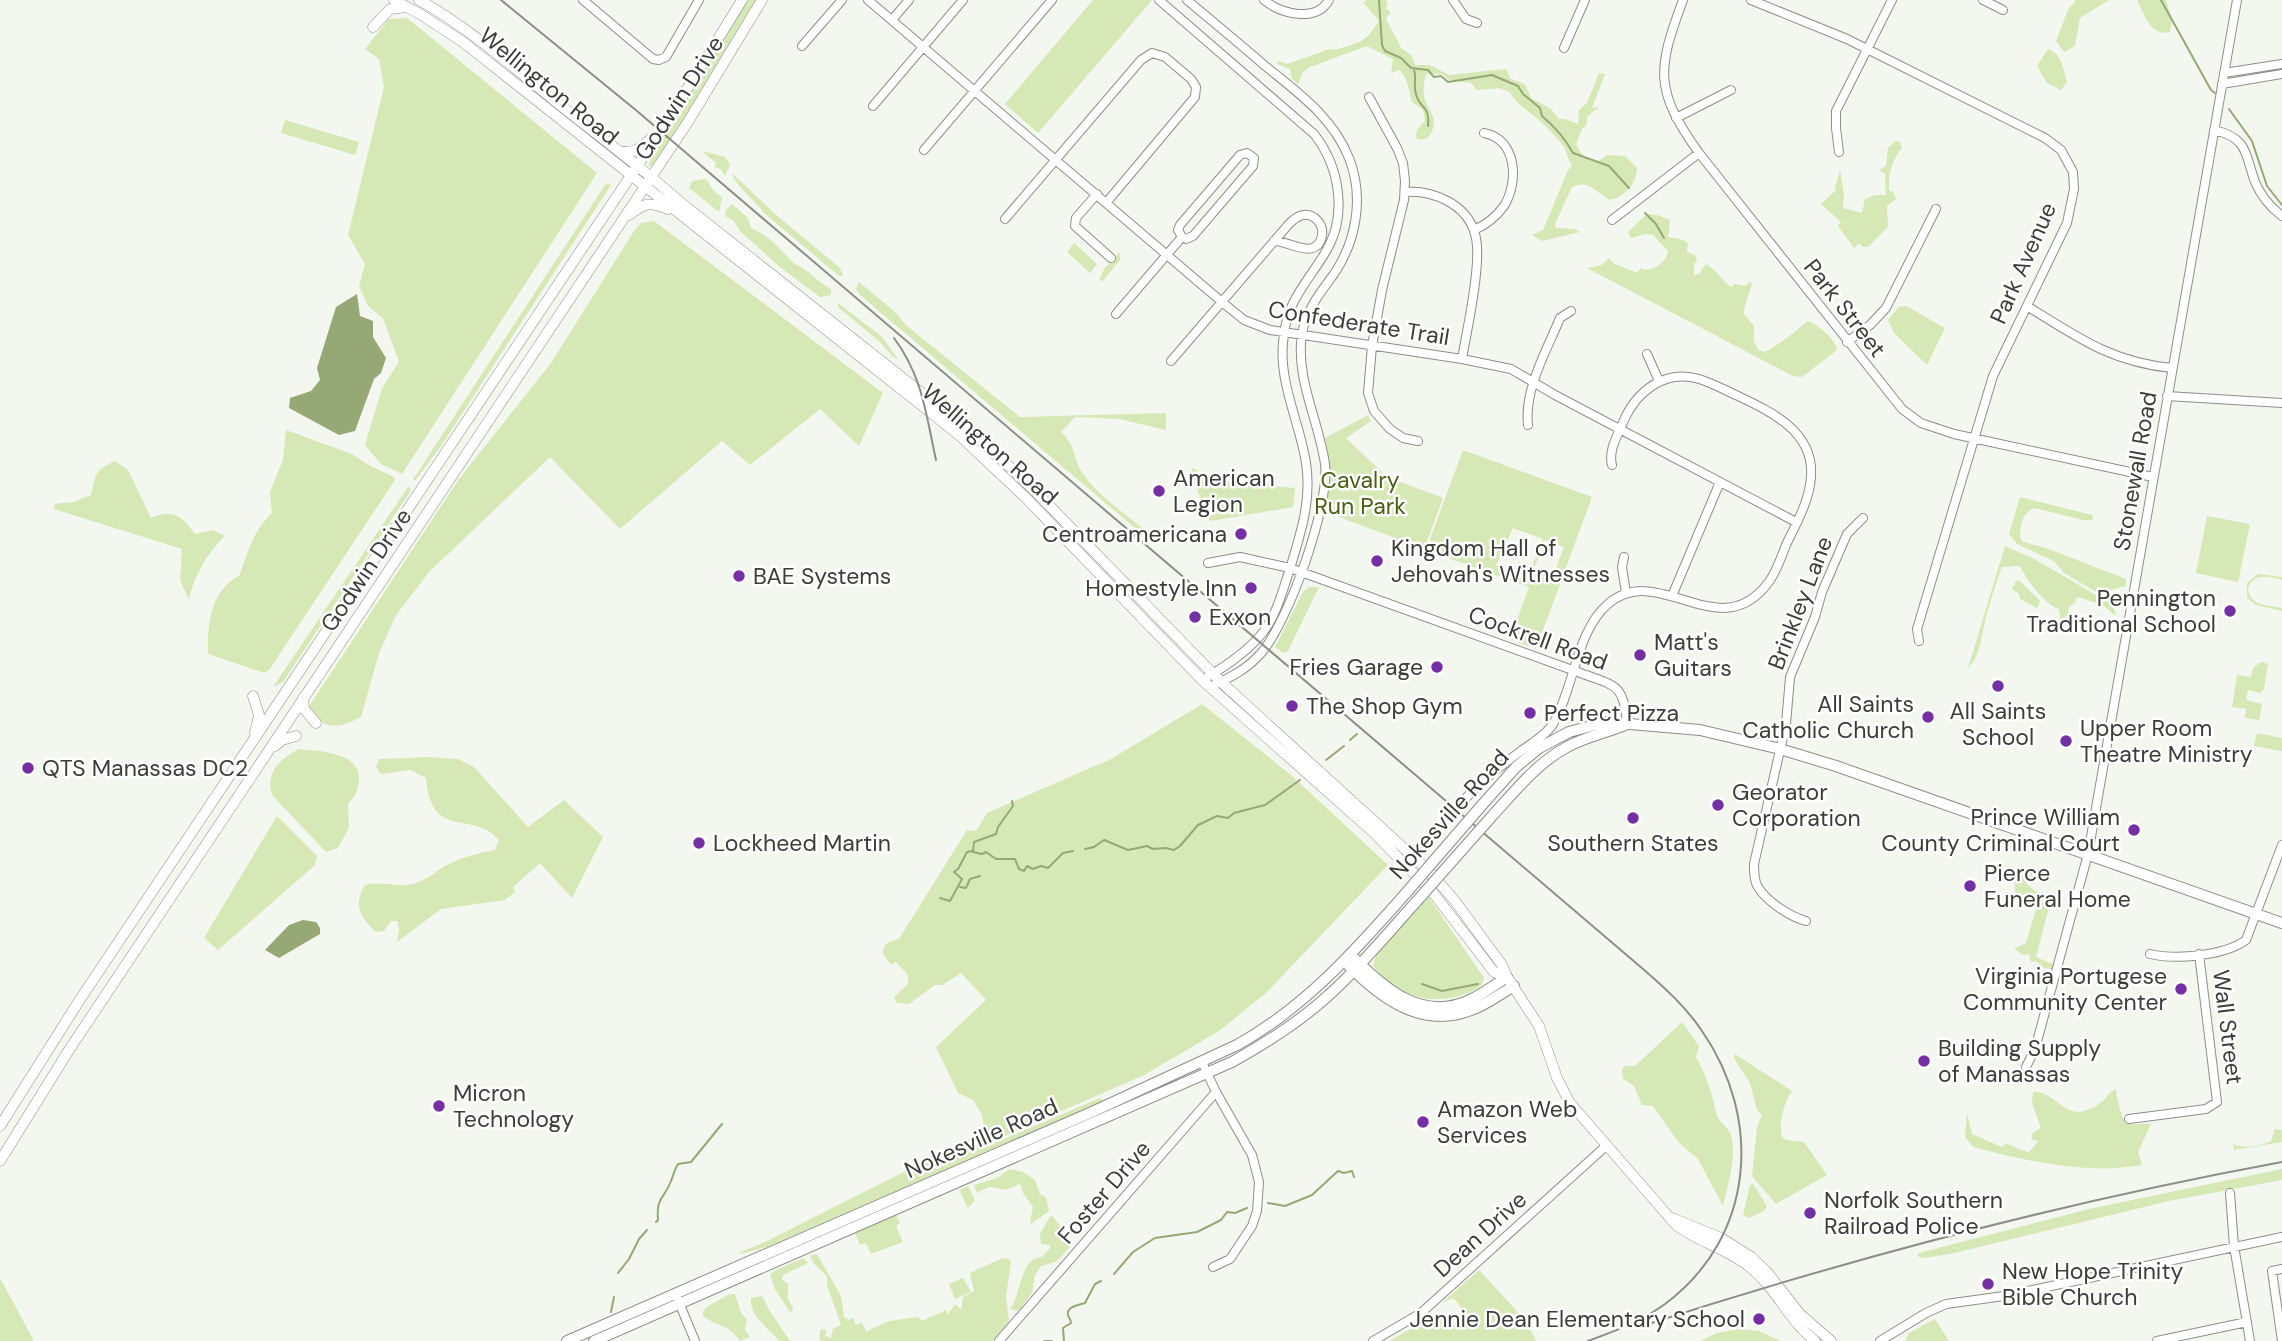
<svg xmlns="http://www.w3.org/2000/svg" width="2282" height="1341" font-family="'DM Sans',sans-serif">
<rect width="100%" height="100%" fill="#f4f7ef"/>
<path fill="#d5e8b5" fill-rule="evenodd" d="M746 0H758L731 48 656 164 648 167 652 155 677 119Z
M1093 0H1152L1038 133 1005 104Z
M1367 0H1386L1388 2 1386 8 1391 13 1386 18C1389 28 1399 40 1400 47L1412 56 1415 65H1430L1449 75 1506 69 1511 79 1525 84 1531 98 1551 109 1559 119H1565L1578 124 1579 110 1587 103 1599 73 1605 74 1592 108 1599 107 1588 116 1586 126 1582 129 1576 144C1581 154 1586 161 1597 162L1607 155 1625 156 1637 168C1637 183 1625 197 1610 200 1597 194 1589 178 1572 187L1555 224 1556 228 1574 229 1580 232 1542 241 1532 235 1543 230 1568 170 1572 166C1568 159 1568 157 1566 151 1565 146 1546 126 1541 122 1530 111 1517 106 1510 92L1499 88 1477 90 1471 83 1449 80 1442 74H1426C1424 80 1423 90 1424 96 1426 109 1440 117 1431 133 1427 140 1423 140 1417 139 1414 131 1420 126 1425 121L1423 110 1412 102C1409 90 1408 80 1400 70L1391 73 1393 59 1367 46 1310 67 1303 72 1298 84 1292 79 1290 69 1277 64 1278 61 1287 64 1330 49 1335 50 1360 42 1369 35 1379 21 1363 2Z
M2076 0H2109L2080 18 2075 46 2064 52 2056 41 2068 10Z
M2137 0H2166L2172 19 2170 32C2151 37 2144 14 2137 0Z
M407 18 597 173 402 474 381 464 365 445 382 388 399 362 383 318 368 306 359 286 365 264 348 235 384 87 379 59 365 49 389 19Z
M2048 49C2062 54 2063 69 2067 82L2061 90 2047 83 2037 66Z
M285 120 359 142 355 155 281 133Z
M1896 141 1900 142 1902 148C1892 159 1888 175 1889 190L1893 192 1896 199 1887 206 1888 227 1868 247H1863L1859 243 1854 248 1838 226 1841 222 1821 204 1836 190 1835 188 1840 170 1844 194 1843 208 1862 213 1865 199 1875 195H1886L1885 174 1879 170 1886 166 1888 148Z
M702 151 725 157 730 165 725 176 721 169 715 167 716 163Z
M732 173 774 213 840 268 843 276H839L764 213C757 202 734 185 732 173Z
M704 179 707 180 713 190 722 198 719 212 689 188 692 181Z
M610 183 611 185 441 446 415 481 413 479 418 472 605 185Z
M732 204 748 218 751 228C768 235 779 247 790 260 793 264 800 265 804 269 814 276 820 283 831 289V295L820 297 780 267 740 231 734 221 725 216 726 210Z
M1647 214 1657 215 1670 220 1668 237 1684 240 1688 244 1687 252 1695 255 1697 260 1694 264V275L1699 274 1706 264C1717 270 1721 280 1731 287L1735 284 1745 286 1750 282 1752 284 1744 309V314L1754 326V341L1758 350 1764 352C1778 346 1796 331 1808 321 1819 326 1835 338 1837 350L1802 377 1793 376 1587 268 1602 265 1609 258 1613 263 1637 273 1641 268C1651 274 1667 262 1668 251L1653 235 1645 234 1631 238 1628 232Z
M654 221 883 393 859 446 820 409 750 465 722 441 620 529 550 457 429 572 396 615 379 653 361 717C337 729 325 731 308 708L459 479 551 363 634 231 641 223Z
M1074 243 1097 264 1090 273 1067 252Z
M1120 252V260L1103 281 1099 280 1104 269Z
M859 282 895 312 907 326 1020 417 1166 413V430L1119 419 1075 417 1061 432C1077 446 1072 459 1084 475 1096 494 1136 523 1156 538L1157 543 1155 545 860 295 856 289Z
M838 303 882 337 898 359 894 358 880 342 838 307Z
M1906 306 1945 328 1927 365 1894 333 1888 320 1899 307Z
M1368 415 1371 421 1346 438 1387 477 1443 498 1424 549 1326 512 1330 471 1325 438Z
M286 430 352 454 372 467 394 477 395 480 269 670 264 673 208 654C207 624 211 590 239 576 249 551 252 532 272 513L270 492 283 460Z
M1463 450 1592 497 1536 649 1510 639 1529 587 1426 550ZM1513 528 1543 539 1527 579 1496 565ZM1545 540 1564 547 1553 576 1534 569Z
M115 461 128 470 151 518C173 509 182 515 195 534L213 530 225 536C208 552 193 577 189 600L180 580 182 549 54 509 55 504 73 502 91 495C96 475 94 470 115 461Z
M1192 468 1197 470 1202 480 1295 488 1293 507 1210 521 1191 475Z
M408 487 411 488 410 492 283 682 273 687Z
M2020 497 2092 515 2093 520H2083L2034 508C2021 514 2021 525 2020 538L2023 542 2046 548 2126 579V586L2098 593 2064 573 2054 561 2017 544 2009 534Z
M2207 516 2250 524 2238 582 2196 573Z
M2005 546 2036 560 2113 605 2116 616 2103 605 2077 597 2075 603 2069 607 2065 626 2062 629 2059 609C2045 605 2026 579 2020 566L2002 567C1997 580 1992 596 1988 610 1982 627 1982 656 1968 668Z
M2258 574 2282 577V580C2268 577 2255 572 2248 588 2249 606 2267 605 2282 608V611L2256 605 2247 598V583Z
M2019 580 2040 601 2037 608 2020 599 2019 594 2012 589 2016 581Z
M1309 587H1319L1288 651 1283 653 1275 647 1303 592Z
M2261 662 2268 664 2264 689 2260 693 2248 690 2246 700 2262 704 2259 720 2245 718 2246 709 2232 707 2237 675 2251 677 2253 668Z
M1202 704 1291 775 1388 865 1267 992 1219 1031 1144 1075 991 1142 992 1144 1100 1098 1103 1101 767 1247 740 1254 741 1252 765 1242 985 1131 982 1115 973 1100 958 1093 936 1047 986 1000 961 973 942 985H935L909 1004 897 1003 894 997 908 984V975L896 962 891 965 883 954C884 942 888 942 899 939L967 830 976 831 987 813 1111 759Z
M2257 733 2282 738V751L2254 746Z
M299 749C319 751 360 752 359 779 358 791 356 795 348 804L349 828 338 848 326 852 272 795C265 772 280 759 299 749Z
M427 757 458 759 474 767 528 827 564 800 603 837 572 898 540 863 513 887 515 892 505 900 441 909 397 942 399 929 397 921H391L384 931 376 932C360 917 353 905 365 885 382 880 401 890 419 882 429 878 438 870 447 865 462 857 479 853 495 850L499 840C473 809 431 842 426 778L410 770 381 774 376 767 379 759Z
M277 816 317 856 315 865 218 950 204 938Z
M2038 868 2040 869 2038 878 2029 876 2027 884 2035 891 2052 896 2036 957 2057 966 2056 970 2044 968 2036 961 2031 962 2029 954 2023 955 2014 949 2026 943 2038 903 2015 893 2014 878 2017 872H2034Z
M1428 896 1484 978 1480 987C1442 1009 1400 1001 1373 966L1376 955Z
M1682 1022 1699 1046 1696 1057C1706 1075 1712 1092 1716 1113 1718 1122 1728 1126 1731 1135 1737 1157 1728 1184 1723 1206L1698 1159 1679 1143 1653 1106 1642 1105 1634 1086 1623 1079 1622 1069 1625 1066H1635Z
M1735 1054 1792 1091C1784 1103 1778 1123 1782 1137L1787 1140 1804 1142 1827 1175 1776 1204 1752 1176 1757 1127 1762 1115 1757 1110 1750 1083 1734 1058Z
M2116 1089C2116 1095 2122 1120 2126 1123 2131 1126 2144 1122 2151 1124L2138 1152 2142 1165C2087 1175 2026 1161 1973 1147L1965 1137 1967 1113 1972 1134 2002 1147 2005 1144C2013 1144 2018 1151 2029 1152L2037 1143V1141L2031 1139 2033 1133 2041 1128 2032 1103 2033 1092C2052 1090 2065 1117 2084 1111 2090 1109 2099 1105 2104 1100 2109 1095 2109 1092 2116 1089Z
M2275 1129 2282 1130V1142L2234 1150 2233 1144C2244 1149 2261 1146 2271 1141Z
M1010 1169 1023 1172 1035 1180 1040 1194 1046 1197 1049 1211 1031 1224 1030 1222 1033 1207 1023 1193 1021 1185 1018 1184C1005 1194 1000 1187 989 1187 987 1187 979 1192 977 1193L974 1185 997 1178Z
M2282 1169V1180L2169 1201 1950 1254 1922 1258 1917 1256 1919 1253 2089 1209Z
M1753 1184 1767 1206 1764 1211 1749 1218 1743 1215 1750 1185Z
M968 1186 975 1200 968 1208 959 1190Z
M896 1215 900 1223 896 1226 903 1242 871 1254 866 1243 860 1245 855 1233Z
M1051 1215 1059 1224 1070 1247 1056 1262 1041 1266 1035 1275 1032 1293 1018 1311 1010 1309C1021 1295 1020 1257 1042 1257L1050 1248V1245L1041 1244 1040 1234Z
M817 1254 841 1296 844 1317 849 1320 853 1318 856 1325 862 1322 866 1332 889 1321 918 1317 922 1321 946 1310 948 1315 955 1304 961 1310 963 1297 974 1291 970 1273 1000 1259 1008 1258 1011 1263 1006 1296 1009 1322 993 1341H821L819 1337 821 1329 826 1330 825 1336 831 1338 833 1329 841 1325 827 1285V1276L814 1264 810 1256Z
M803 1258 808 1263 783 1275 782 1279 788 1284V1299L793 1307 792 1312 789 1311 775 1289 770 1275 774 1271Z
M1479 1270 1527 1322 1536 1341H1389L1418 1325 1433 1314 1448 1325C1470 1325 1466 1310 1453 1298L1442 1303Z
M0 1278 34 1341H0Z
M963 1278 971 1292 955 1299 949 1284Z
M730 1294H735L741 1313 747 1320 745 1330 750 1337 740 1341C727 1323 719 1328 703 1316V1311L708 1306Z
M761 1296 763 1297 769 1310 790 1341H779C769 1329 749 1315 751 1298Z
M1935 1319 1949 1341H1905L1909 1333Z
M1738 1329 1759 1331 1781 1341H1700L1717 1333Z"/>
<path fill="#97a877" d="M357 294 360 316 373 321V337L386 358 381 373 374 379 355 431 339 435 289 408 290 398 311 391 320 380 317 368 336 307Z
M303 920 316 922 320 928V934L279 958 265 950 289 925Z"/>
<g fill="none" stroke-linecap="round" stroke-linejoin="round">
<path stroke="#97a877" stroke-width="2" d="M1379 0 1382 45 1385 51 1401 58 1411 68 1428 70 1434 77 1441 76 1448 82 1492 75 1518 86 1523 94 1540 108 1542 116C1555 127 1565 138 1573 153L1609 166 1629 188
M2161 0 2211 90 2215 93
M1414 70C1417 79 1413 86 1416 94 1420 110 1430 104 1428 126
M2229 109 2252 141 2267 186 2282 205
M1645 213 1656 224 1664 238
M1350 740 1357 734
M1326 760 1344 746
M1012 801 1013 806 998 827 996 834 974 842 973 852 982 854 986 852 996 859H1015L1019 869 1024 871 1027 866 1033 869 1041 866 1048 868 1063 853 1073 851
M1085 849 1094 847 1104 840 1128 850 1147 846 1153 849 1166 848 1174 850 1180 846 1198 825 1217 816 1228 818 1234 813 1265 805 1300 780
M960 887 966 888 970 879 980 876
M940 898 950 901 962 879 954 872 958 869 967 852 972 851
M1422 984 1442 991 1478 984
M1268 1203 1285 1206 1312 1195 1338 1171 1344 1173 1352 1171 1354 1177
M656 1222 658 1220C656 1196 664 1200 671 1181 674 1174 674 1170 678 1164L691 1162 722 1124
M618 1273 629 1259 639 1239 647 1230
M1114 1274 1133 1252 1155 1238 1197 1232 1221 1220 1227 1212 1235 1213 1247 1208
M611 1312 614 1297
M1044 1341H1052
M1064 1341 1063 1328 1071 1323C1071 1320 1069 1318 1068 1315 1066 1306 1080 1305 1085 1303L1095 1284 1101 1281"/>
<defs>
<path id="minor" d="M583 0 653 59 659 60 666 57 699 0
M868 0 1222 302 1244 320 1270 330 1462 359 1511 369 1555 395 1796 522
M1159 0 1314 134C1340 167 1348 216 1325 253 1305 286 1286 301 1283 343 1279 383 1300 424 1306 463 1312 502 1300 535 1289 572 1282 592 1277 613 1264 631 1248 652 1225 667 1202 680
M1187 0C1213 22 1239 43 1264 65 1297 92 1333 117 1349 158 1364 196 1357 240 1334 274 1320 293 1306 310 1302 334 1295 378 1319 421 1325 464 1330 505 1289 620 1262 652 1248 669 1229 678 1210 687
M1264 0C1281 14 1316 23 1329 0
M1453 0 1466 19 1477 23
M1683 0C1657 70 1654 90 1699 153L1902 409 1921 423 1954 434 2153 477
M1751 0 1847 39 2045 138 2061 150 2073 172 2074 189 2067 223 1993 376 1917 629 1919 641
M1983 0 2003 10
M892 20 909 0
M802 46 842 0
M1564 48 1585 0
M2224 73 2282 64
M2222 84 2282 74
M1369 97 1397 148 1403 163 1405 181 1404 200 1382 290 1372 346 1368 393 1374 411 1390 429 1403 438 1418 441
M873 106 963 0
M1676 118 1731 90
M2214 130C2249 138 2245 155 2255 182 2261 196 2270 207 2282 216
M924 150 1052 0
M1839 152 1836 128V111L1892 0
M1247 153 1254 158 1253 166 1193 236 1186 239 1182 237 1178 230 1180 225 1240 155Z
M1405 192C1433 190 1467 204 1475 234 1483 260 1467 329 1462 359
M1097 194 1076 218 1075 226 1111 258
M1005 219 1141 60 1152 53 1165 57 1191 79 1196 87 1195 97 1106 203
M1612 220 1699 153
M1474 230C1486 225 1496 217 1504 206 1519 182 1517 139 1484 133
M2027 306C2077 337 2111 362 2172 368
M1116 314 1182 237
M1847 342 1870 325 1886 308 1936 209
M1647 354 1659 381
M1171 361 1288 225C1296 216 1307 210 1317 220 1321 224 1323 230 1322 236 1316 262 1288 240 1274 241
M2167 396 2282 403
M1528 425C1524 389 1547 350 1560 318L1571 311
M1624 557 1622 567 1626 593
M1208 563 1240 557 1290 568 1578 672C1614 686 1624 682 1627 724
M1672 596 1720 482
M1465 799C1482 780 1501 766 1521 751 1532 743 1546 735 1553 724 1574 689 1576 631 1608 604 1659 560 1719 648 1768 583 1776 573 1781 558 1786 545 1796 524 1810 500 1811 476 1814 432 1772 412 1738 396 1725 390 1712 383 1699 379 1665 369 1637 391 1624 420 1618 435 1608 450 1612 465
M1806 921C1791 917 1767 902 1758 887 1754 881 1754 872 1754 864L1786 724 1790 677 1815 617 1822 592 1847 534 1863 518
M2150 954C2176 960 2224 956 2246 940L2282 845
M1202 1062 1216 1092 1252 1155 1259 1182 1257 1211 1252 1226 1230 1259 1213 1267
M2026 1067 2035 1049 2088 854 2237 0
M2129 1119 2206 1109 2217 1102 2199 954
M2230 1193 2234 1246 2250 1341
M2282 1269 2272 1271 2282 1341
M678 1300 695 1341
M999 1341 1216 1092
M1373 1341 1421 1313 1606 1146
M1880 1341 1926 1313 1946 1304 2004 1296 2282 1237
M2157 1341 2247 1322"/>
<path id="major" d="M394 0 420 14 463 42 959 435 1026 498 1202 680 1373 832 1434 894 1494 972 1507 977
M419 0C468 27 510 65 554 100 596 134 640 166 680 202L985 443 1042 498 1221 682 1430 872 1455 901 1502 965 1507 977 1539 1026 1557 1078 1570 1103 1676 1225C1699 1243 1729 1249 1751 1268 1777 1289 1788 1320 1815 1341
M373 27 390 9 407 7
M619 151C634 155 641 147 652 138
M629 215C646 202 649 202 668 209
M253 696 259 715 255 733
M303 698 304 709 316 723
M275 746 282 740 296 736
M0 1126 79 1001 670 117 742 0
M0 1161 69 1050 688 122 762 0
M1672 1218 1721 1238 1751 1257 1767 1272 1800 1314 1831 1341"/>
<path id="highway" d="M1482 805 1516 767 1539 748 1569 732 1606 722 1700 730 1780 749 1836 766 2282 923
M1493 815C1516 790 1537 763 1567 747 1585 737 1606 733 1625 725
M1355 959C1386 990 1423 1022 1470 1000 1483 994 1495 985 1507 977
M1349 966C1382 999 1422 1029 1471 1010 1486 1005 1500 994 1514 986
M567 1341 1092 1112 1237 1045C1304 1008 1356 950 1406 893
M594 1341 1232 1062C1266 1043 1301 1021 1330 994 1361 966 1388 933 1416 902"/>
</defs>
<use href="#minor" stroke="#8c8f88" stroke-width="10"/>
<use href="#major" stroke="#8c8f88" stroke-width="11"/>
<use href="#highway" stroke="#8c8f88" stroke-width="12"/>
<use href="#minor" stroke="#fff" stroke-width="8"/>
<use href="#major" stroke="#fff" stroke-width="10"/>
<use href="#highway" stroke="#fff" stroke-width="10"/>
<path stroke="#8d8e89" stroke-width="2" d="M501 0 637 111 1643 969C1665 988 1686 1007 1702 1031 1763 1119 1755 1237 1665 1304 1642 1321 1615 1331 1588 1341
M894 338C923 377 926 415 936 460
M1642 1326C1852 1258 2065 1202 2282 1162"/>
<defs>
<path id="highway-bridge" d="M1406 893 1482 805
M1416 902 1493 815"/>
</defs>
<use href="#highway-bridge" stroke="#8c8f88" stroke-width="12" stroke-linecap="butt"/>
<use href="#highway-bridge" stroke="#fff" stroke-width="10"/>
</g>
<g fill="#732fa3" stroke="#fff" stroke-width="2.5">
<circle cx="1159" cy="491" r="7"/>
<circle cx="1241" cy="534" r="7"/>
<circle cx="1377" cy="561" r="7"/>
<circle cx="739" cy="576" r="7"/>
<circle cx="1251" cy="588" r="7"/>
<circle cx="2230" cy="611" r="7"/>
<circle cx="1195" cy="617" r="7"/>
<circle cx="1640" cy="655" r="7"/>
<circle cx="1437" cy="667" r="7"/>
<circle cx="1998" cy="686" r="7"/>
<circle cx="1292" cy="706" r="7"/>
<circle cx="1530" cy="713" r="7"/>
<circle cx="1928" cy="717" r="7"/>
<circle cx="2066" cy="741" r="7"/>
<circle cx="28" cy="768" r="7"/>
<circle cx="1718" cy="805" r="7"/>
<circle cx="1633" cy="818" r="7"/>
<circle cx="2134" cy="830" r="7"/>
<circle cx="699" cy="843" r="7"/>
<circle cx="1970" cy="886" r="7"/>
<circle cx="2181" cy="989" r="7"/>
<circle cx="1924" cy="1061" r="7"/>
<circle cx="439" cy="1106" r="7"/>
<circle cx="1423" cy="1122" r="7"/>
<circle cx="1810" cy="1213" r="7"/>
<circle cx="1988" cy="1284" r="7"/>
<circle cx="1759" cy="1319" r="7"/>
</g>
<g text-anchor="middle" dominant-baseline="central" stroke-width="5" stroke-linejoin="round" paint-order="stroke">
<g font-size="23" fill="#3c3d3a" stroke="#fff">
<text transform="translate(549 86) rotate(39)">Wellington Road</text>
<text transform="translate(679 98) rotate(-57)">Godwin Drive</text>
<text transform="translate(2023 263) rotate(-66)">Park Avenue</text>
<text transform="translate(1845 308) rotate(52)">Park Street</text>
<text transform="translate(1359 323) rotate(9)">Confederate Trail</text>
<text transform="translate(990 444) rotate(41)">Wellington Road</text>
<text transform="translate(2135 471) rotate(-80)">Stonewall Road</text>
<text transform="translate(366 570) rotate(-56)">Godwin Drive</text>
<text transform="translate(1800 603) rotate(-69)">Brinkley Lane</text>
<text transform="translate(1538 638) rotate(20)">Cockrell Road</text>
<text transform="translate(1449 814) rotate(-48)">Nokesville Road</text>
<text transform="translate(2228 1027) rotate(83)">Wall Street</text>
<text transform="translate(981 1138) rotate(-24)">Nokesville Road</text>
<text transform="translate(1104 1192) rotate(-49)">Foster Drive</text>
<text transform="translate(1480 1234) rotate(-42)">Dean Drive</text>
</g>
<g font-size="23" fill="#3c3d3a" stroke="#fff" text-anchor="start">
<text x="1173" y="478">American<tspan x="1173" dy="26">Legion</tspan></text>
<text x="1227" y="534" text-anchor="end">Centroamericana</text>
<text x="1391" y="548">Kingdom Hall of<tspan x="1391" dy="26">Jehovah's Witnesses</tspan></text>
<text x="753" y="576">BAE Systems</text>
<text x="1237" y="588" text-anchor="end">Homestyle Inn</text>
<text x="2216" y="598" text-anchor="end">Pennington<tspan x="2216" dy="26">Traditional School</tspan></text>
<text x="1209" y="617">Exxon</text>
<text x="1654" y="642">Matt's<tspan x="1654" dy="26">Guitars</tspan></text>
<text x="1423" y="667" text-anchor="end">Fries Garage</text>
<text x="1914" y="704" text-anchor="end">All Saints<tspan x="1914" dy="26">Catholic Church</tspan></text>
<text x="1306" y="706">The Shop Gym</text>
<text x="1998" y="711" text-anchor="middle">All Saints<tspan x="1998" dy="26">School</tspan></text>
<text x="1544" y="713">Perfect Pizza</text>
<text x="2080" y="728">Upper Room<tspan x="2080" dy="26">Theatre Ministry</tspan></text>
<text x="42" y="768">QTS Manassas DC2</text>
<text x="1732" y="792">Georator<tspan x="1732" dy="26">Corporation</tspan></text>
<text x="2120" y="817" text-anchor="end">Prince William<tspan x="2120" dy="26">County Criminal Court</tspan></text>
<text x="713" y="843">Lockheed Martin</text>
<text x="1633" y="843" text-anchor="middle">Southern States</text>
<text x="1984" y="873">Pierce<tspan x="1984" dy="26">Funeral Home</tspan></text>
<text x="2167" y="976" text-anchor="end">Virginia Portugese<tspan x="2167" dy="26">Community Center</tspan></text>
<text x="1938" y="1048">Building Supply<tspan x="1938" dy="26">of Manassas</tspan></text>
<text x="453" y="1093">Micron<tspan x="453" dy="26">Technology</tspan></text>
<text x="1437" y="1109">Amazon Web<tspan x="1437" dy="26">Services</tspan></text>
<text x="1824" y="1200">Norfolk Southern<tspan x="1824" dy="26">Railroad Police</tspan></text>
<text x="2002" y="1271">New Hope Trinity<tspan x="2002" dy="26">Bible Church</tspan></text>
<text x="1745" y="1319" text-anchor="end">Jennie Dean Elementary School</text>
</g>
<g font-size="23" fill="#4a5e14" stroke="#fff">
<text x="1360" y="480">Cavalry<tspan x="1360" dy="26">Run Park</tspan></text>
</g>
</g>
</svg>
